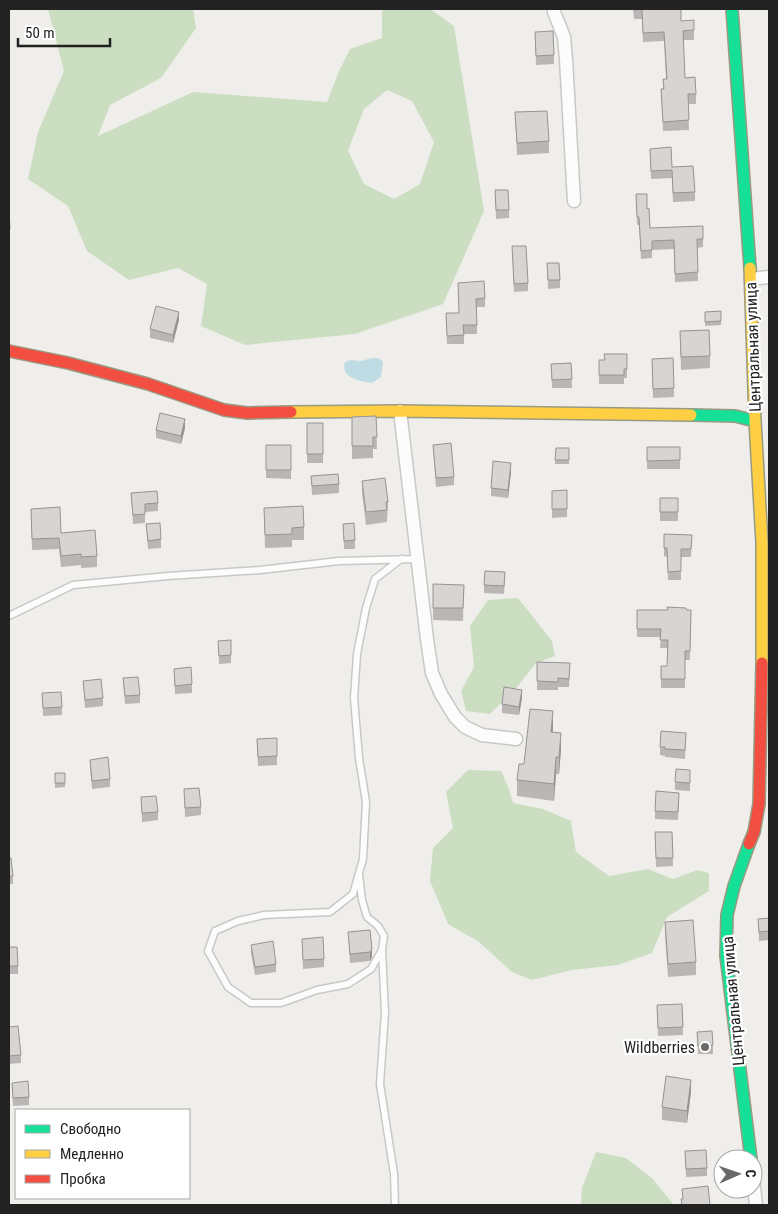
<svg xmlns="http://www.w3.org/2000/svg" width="778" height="1214" font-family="'Roboto Condensed',sans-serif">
<rect width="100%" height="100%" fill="#f0eeeb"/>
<path fill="#cbdec1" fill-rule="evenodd" d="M48 9H193L196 28 161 78 110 105 98 136 193 92 327 102 339 71 350 49 382 38V9H430L454 26 484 211 443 304 355 334 245 345 201 326 207 284 178 268 129 280 87 251 68 206 28 179 38 132 64 71ZM387 90 412 101 434 142 420 184 394 199 364 184 348 151 364 109Z
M518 598 552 641 555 656 536 663 517 687 490 714 466 711 461 691 474 667 470 626 488 600Z
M468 770 501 771 509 789 513 803 543 809 571 821 576 852 609 876 648 869 673 879 697 870 709 873V891L667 917 652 953 618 965 572 970 532 980 512 972 479 942 448 924 430 881 433 848 453 828 446 792Z
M596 1152 626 1158 653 1179 674 1205H581L582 1188Z"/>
<path fill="#bfdbe3" d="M372 358C377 358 380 358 383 362L381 377 372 383C360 381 340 378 345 362L350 360 361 361Z"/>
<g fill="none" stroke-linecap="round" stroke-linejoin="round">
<defs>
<path id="lane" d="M9 616 73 585 168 576 260 570 339 561 418 559
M359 875 362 900 367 917 378 926 384 936 382 950 371 969 348 984 317 990 281 1003H251L228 987 208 951 215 931 238 921 264 915 330 912 353 894 363 859 366 802 359 758 354 698 357 654 366 608 375 579 401 559
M382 950 385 1013 380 1084 394 1174 395 1205"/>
<path id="street" d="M554 9V12L564 37 566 59 574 201
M751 279 769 277
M400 411 427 639 432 673 441 694 455 717 465 727 482 735 516 739
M753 1179 756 1205"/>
<path id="fast" d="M732 9 750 268
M691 415 735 416 755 421
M749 844 734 886 727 915 726 956 751 1159"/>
<path id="slow" d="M750 268 755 421 762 543V663
M291 412 400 411 691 415"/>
<path id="jam" d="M9 351 68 363 148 384 224 410 247 413 291 412
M749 844 754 832 759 804 762 663"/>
</defs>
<use href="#lane" stroke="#c9c8c7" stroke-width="9"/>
<use href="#street" stroke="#c9c8c7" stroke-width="15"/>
<use href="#fast" stroke="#999a82" stroke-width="14"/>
<use href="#slow" stroke="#999a82" stroke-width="14"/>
<use href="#jam" stroke="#999a82" stroke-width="14"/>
<use href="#lane" stroke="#fdfcfc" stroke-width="6"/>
<use href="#street" stroke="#fdfcfc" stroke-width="12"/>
<use href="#fast" stroke="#16e098" stroke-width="11"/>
<use href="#slow" stroke="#ffcf43" stroke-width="11"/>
<use href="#jam" stroke="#f24e42" stroke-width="11"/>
</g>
<path fill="#b9b6b5" d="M633 9H681V21L694 30V40H683L685 78 696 94V104H688L689 130 663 131 661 89H663V79H666L664 41 643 42 642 19H634Z
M535 32 554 55V64L536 65Z
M515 112 549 141V153L517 155Z
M650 149 672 167 695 192V201L673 202 672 178 651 179Z
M495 190 509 210V218L496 219Z
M636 194 647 209 650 228 703 239V247L697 248 698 281 675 282 674 249 652 250V258L641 259 639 225H637Z
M9 209 10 237H9Z
M512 246 528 283V291L514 292Z
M547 263 560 280V288L548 289Z
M458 283 485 298V307H477V334H464V344H447L446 313H459Z
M721 311V325L705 326V312Z
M179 320 173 343 150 338V329Z
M680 331 710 356V368L681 370Z
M627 354V378H624V384H599V360H604Z
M673 358 674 397 653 398 652 359Z
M571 363 572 388H552L551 364Z
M376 416 377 449H373V458L352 459V417Z
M307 423H323V463H307Z
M185 428 181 444 156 438V430Z
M266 445H291V479L266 478Z
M433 445 454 477V485L436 487Z
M647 447H680V469H647Z
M556 448H569V464H555Z
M511 472 508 498 491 496V488Z
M311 476 339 484V493L312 495Z
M362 481 388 502 387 522 366 525 362 493Z
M567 490V517L552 518V491Z
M131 493 158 503V511L145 512V523L133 524Z
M660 498H678V521H660Z
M264 508 304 527V540H292V547L265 548Z
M31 509 61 533 97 556V567L81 568V565L61 567 59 549 32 550Z
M146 524 161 539V548L148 549Z
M343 524 355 540V549H344Z
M664 534 692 535 691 557H681V580H668L667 557 664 556Z
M505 580 504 594 484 593V585Z
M464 585 463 621 433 620V608Z
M637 610H691L690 660H685V688H661V666H667V648H660L661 637H637Z
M218 641 231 655V663L219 664Z
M537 662 570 663 569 687H558V690H537Z
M174 669 192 684V693L175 694Z
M123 678 140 695V703L125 704Z
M83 681 103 698V706L85 708Z
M42 693 62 707V715L43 716Z
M522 698 519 715 502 713V704Z
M553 728 552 732 561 750 559 774H556L554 801 517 796V780L524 764Z
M277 738V765L258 766 257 739Z
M686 741 685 759 665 757V756L660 755V747Z
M90 760 110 779V787L92 789 90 768Z
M55 773H65V787L55 788Z
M690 779V791L675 790V782Z
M184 789 201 807V815L185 817Z
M141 797 158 812V820L142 822Z
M679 801 678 820 655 819V811Z
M655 832H672L673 866 656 867Z
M9 858 13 876V884H9Z
M769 918V940L759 941 758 919Z
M665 922 696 962V975L668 977 665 934Z
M370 930 372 957 370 961 350 963 348 932Z
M302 939 324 959V967L303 969Z
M251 945 276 964V972L255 975 251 953Z
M9 947 18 966V974H9Z
M682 1004 683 1035 658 1036 657 1005Z
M9 1027 21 1055V1063L9 1064Z
M697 1032 713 1045V1054H698Z
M12 1083 29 1097V1105L13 1106Z
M691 1092 687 1123 662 1120V1107Z
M685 1151 707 1168V1176L686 1177Z"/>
<path fill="#969493" d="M179 312V320L173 343V335Z
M185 419V428L181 444V436Z
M511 463V472L508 498V490Z
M522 690V698L519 715V707Z
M553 711V728L551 748V732Z
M561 733V750L559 774V757Z
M556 757V774L554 801V784Z
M372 949V957L370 961V952Z
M691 1080V1092L687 1123V1111Z"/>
<path fill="#d7d4d2" stroke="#969493" d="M634 9H681V21L694 20V30L683 31 685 78 695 77 696 94H688L689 120 663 122 661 89H664L663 79H667L664 32 643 33 642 9 634 10Z
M553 31 554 55 536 56 535 32Z
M547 111 549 141 517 143 515 112Z
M671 147 672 167 693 166 695 192 673 193 672 170 651 171 650 149Z
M495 190H508L509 210H496Z
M636 194H647V209L649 208 650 228 703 226V239H697L698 272 675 274 674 240 652 241V250L641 251 639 217H637Z
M9 209 10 229H9Z
M512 246H526L528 283 514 284Z
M547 263H559L560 280H548Z
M484 281 485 298 476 299 477 325H463L464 335 447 336 446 313H459L458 283Z
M156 306 179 312 173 335 150 329Z
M721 311V321L705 322V312Z
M709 330 710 356 681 357 680 331Z
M604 354H627V369H624V375H599V360H605Z
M673 358 674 388 653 389 652 359Z
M571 363 572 379 552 380 551 364Z
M160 413 185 419 181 436 156 430Z
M376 416 377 437H373V446H352V417Z
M307 423H323V454H307Z
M451 443 454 477 436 478 433 445Z
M266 445H291V470H266Z
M647 447H680V460L647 461Z
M556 448H569V460H555Z
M493 461 511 463 508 490 491 488Z
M338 474 339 484 312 486 311 476Z
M385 478 388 502H386L387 510 366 512 362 481Z
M567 490V509H552V491Z
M157 491 158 503 145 504V514L133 515 131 493Z
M660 498H678V512H660Z
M303 506 304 527 292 528V534L265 535 264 508Z
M60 507 61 533 95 530 97 556 81 557V554L61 556 59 538 32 539 31 509Z
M160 523 161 539 148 541 146 524Z
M354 523 355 540 344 541 343 524Z
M664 534 692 535 691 549H681V571L668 572 667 548H664Z
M485 571 505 572 504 586 484 585Z
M433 584 464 585 463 608H433Z
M667 607 686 608 687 610H691L690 651H685V679H661V666H667L668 640H660L661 629H637V610H668Z
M231 640V655L219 656 218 641Z
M537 662 570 663 569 679 558 678V682L537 681Z
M191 667 192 684 175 686 174 669Z
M138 677 140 695 125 696 123 678Z
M101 679 103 698 85 700 83 681Z
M504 687 522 690 519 707 502 704Z
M61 692 62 707 43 708 42 693Z
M530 709 553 711 551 732 561 733 559 757H556L554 784 517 780 519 764H524Z
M661 731 686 733 685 750 665 749V747H660Z
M277 738V756L258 757 257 739Z
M108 757 110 779 92 781 90 760Z
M676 769 690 770V783L675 782Z
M55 773H65V783H55Z
M199 788 201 807 185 808 184 789Z
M656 791 679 793 678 812 655 811Z
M156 796 158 812 142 813 141 797Z
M655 832H672L673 858H656Z
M9 858H11L13 876H9Z
M769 918V931L759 932 758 919Z
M693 920 696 962 668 964 665 922Z
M370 930 372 949 370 952 350 954 348 932Z
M323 937 324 959 303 960 302 939Z
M273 941 276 964 255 967 251 945Z
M9 947H17L18 966H9Z
M682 1004 683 1027 658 1028 657 1005Z
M18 1026 21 1055 9 1056V1027Z
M712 1031 713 1045 698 1046 697 1032Z
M666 1076 691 1080 687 1111 662 1107Z
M28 1081 29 1097 13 1098 12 1083Z
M706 1150 707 1168 686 1169 685 1151Z
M708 1186 710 1205H682L681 1199H683L682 1189Z"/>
<circle fill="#6a6968" stroke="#fff" stroke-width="2" cx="705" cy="1047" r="5"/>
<g text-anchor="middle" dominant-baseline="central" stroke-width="4.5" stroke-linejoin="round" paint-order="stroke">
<g font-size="16" fill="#222" stroke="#fff">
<text transform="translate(753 347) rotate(-92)">Центральная улица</text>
<text transform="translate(733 1001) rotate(-95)">Центральная улица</text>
</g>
<g font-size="16" fill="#222" stroke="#fff" text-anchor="end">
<text x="695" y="1047">Wildberries</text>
</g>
</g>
<rect width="778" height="1214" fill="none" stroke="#222222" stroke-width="20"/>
<rect x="15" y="1109" width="175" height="90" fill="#ffffff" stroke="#a7a7a7"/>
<rect x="25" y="1125" width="25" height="8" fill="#16e098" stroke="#a7a7a7"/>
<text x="60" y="1134" font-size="15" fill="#222222">Свободно</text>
<rect x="25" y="1150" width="25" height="8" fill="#ffcf43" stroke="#a7a7a7"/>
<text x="60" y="1159" font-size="15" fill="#222222">Медленно</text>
<rect x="25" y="1175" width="25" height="8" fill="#f24e42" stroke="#a7a7a7"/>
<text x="60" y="1184" font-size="15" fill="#222222">Пробка</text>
<g transform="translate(738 1174) rotate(88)"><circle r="24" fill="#ffffff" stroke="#a7a7a7"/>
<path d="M0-4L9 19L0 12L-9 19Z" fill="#6a6968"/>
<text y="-8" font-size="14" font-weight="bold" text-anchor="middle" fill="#222222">С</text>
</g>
<path d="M18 38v8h92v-8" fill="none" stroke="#222222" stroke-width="2.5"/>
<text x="25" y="38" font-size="15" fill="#222222" stroke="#ffffff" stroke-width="4" paint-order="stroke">50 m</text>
</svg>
